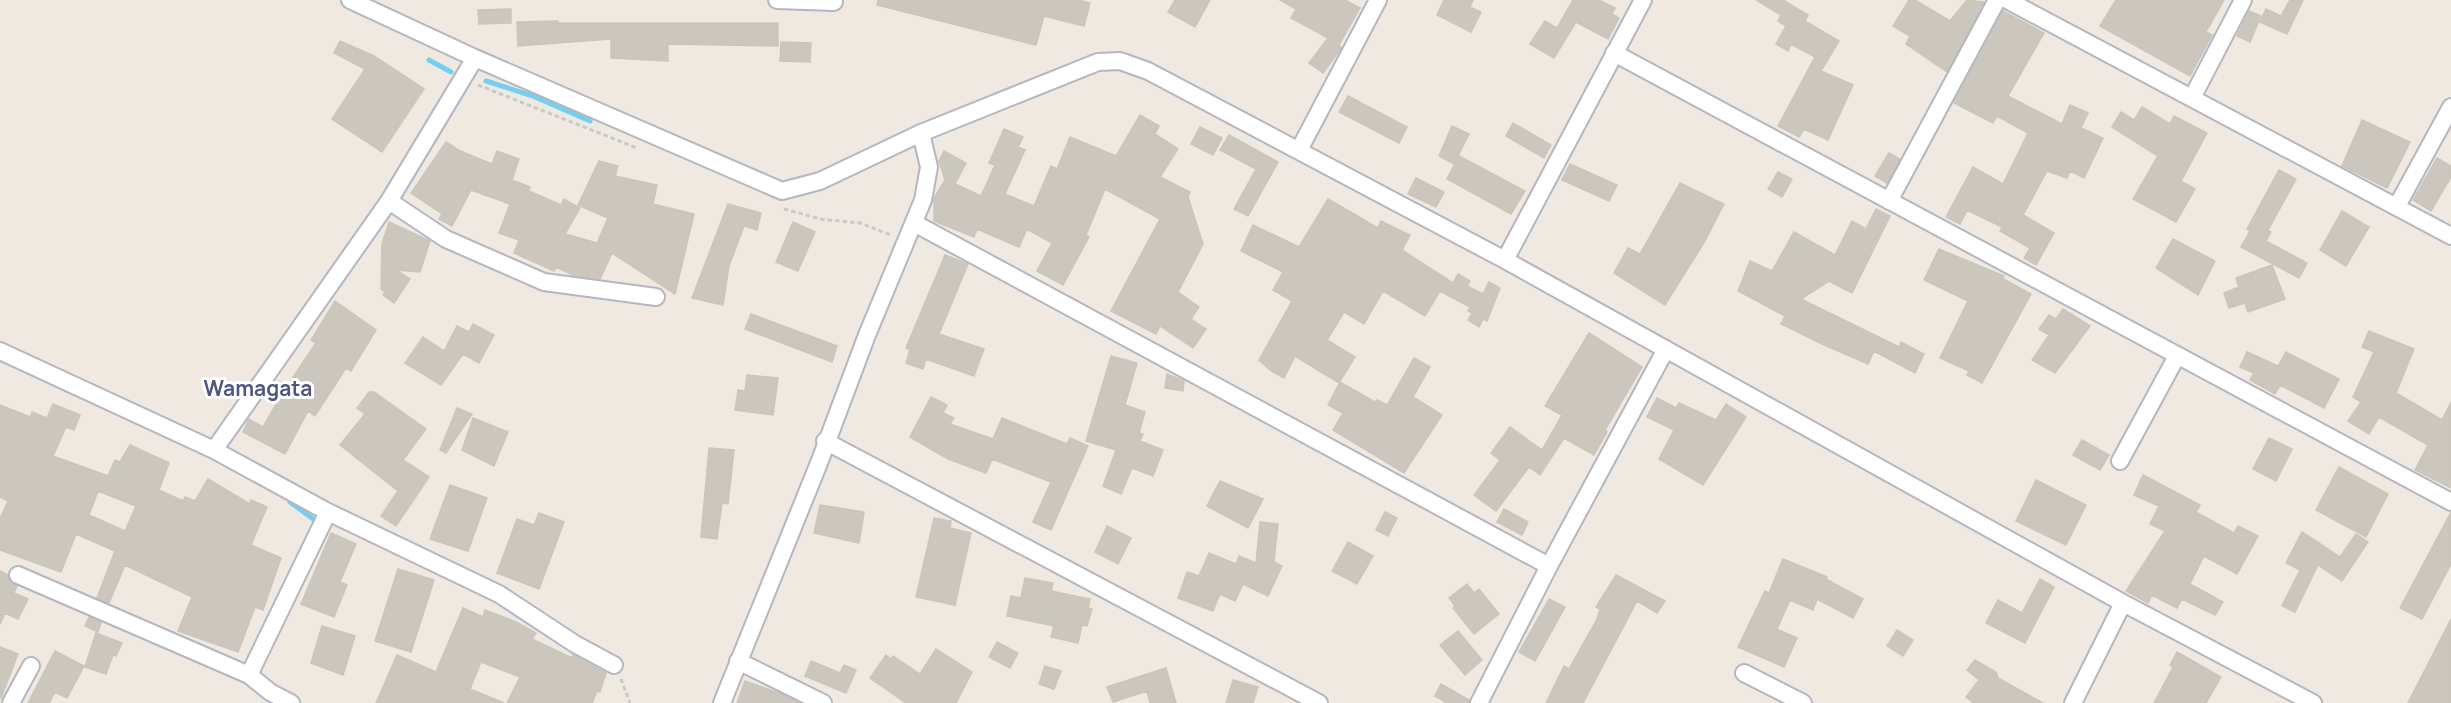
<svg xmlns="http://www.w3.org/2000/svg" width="2451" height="703" font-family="Manrope,sans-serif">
<rect width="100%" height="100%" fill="#efe9e1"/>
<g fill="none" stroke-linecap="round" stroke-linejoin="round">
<path stroke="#75cff0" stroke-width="5" d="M429 60 451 72
M486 81 533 96 590 121
M290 502 316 521"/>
</g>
<path fill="#cbc7bf" stroke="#cbc5ba" stroke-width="1.5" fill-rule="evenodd" d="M878 0H1078L1090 3 1084 26 1044 16 1036 45 877 5Z
M1175 0H1210L1195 27 1168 12Z
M1280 0H1345L1360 8 1339 45 1341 47 1340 50 1323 73 1309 63 1328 38 1291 18 1296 9Z
M1444 0H1473L1470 7 1481 12 1471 32 1437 15Z
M1573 0H1599L1615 8 1612 14 1619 18 1608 39 1576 22 1554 58 1530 44 1545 21 1557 28Z
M1756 0H1783L1808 15 1805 21 1839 41 1821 71 1853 85 1828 140 1804 129 1799 137 1778 126 1815 57 1791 44 1788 51 1776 44 1786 26 1778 21 1781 15Z
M1909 0H1915L1950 21 1967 0 1984 2 1947 72 1906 44 1910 36 1893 26Z
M2116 0H2224L2206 32 2212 35 2190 76 2100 26Z
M2290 0H2303L2287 34 2260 22 2266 9 2281 16Z
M511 9V23L479 24 478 10Z
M2003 11 2044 33 2008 96 2062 124 2070 105 2088 113 2081 128 2103 138 2084 178 2070 171 2067 178 2047 171 2023 215 2054 233 2036 265 2024 258 2030 248 2000 231 2002 227 1967 210 1960 224 1946 217 1973 167 2003 184 2028 133 1997 116 1993 123 1954 103Z
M2249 11 2261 16 2250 42 2237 36Z
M558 21V23H778V46L668 44V61L611 58V39L518 46 517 22Z
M340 41 374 56 424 89 382 152 332 119 365 69 334 53Z
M781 42 811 43 810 62 780 61Z
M1348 96 1407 127 1399 143 1339 112Z
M2142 107 2170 124 2174 116 2207 133 2181 181 2195 189 2176 222 2133 199 2158 156 2112 127 2121 112 2134 120Z
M1140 115 1159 126 1155 134 1178 149 1160 177 1190 192 1188 197 1203 244 1178 292 1199 307 1191 319 1206 329 1193 348 1160 326 1156 334 1111 311 1160 219 1105 189 1086 235 1089 237 1063 285 1037 271 1052 243 1027 229 1019 247 977 229 974 237 934 221V198L945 180 939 161 944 151 966 163 955 184 981 196 995 165 989 163 1004 129 1023 137 1018 147 1025 150 1005 194 1034 206 1051 166 1057 169 1070 137 1116 156Z
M2362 120 2410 142 2387 188 2342 166Z
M1513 123 1551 145 1544 158 1506 136Z
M1452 126 1469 134 1454 164 1439 156Z
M1200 127 1222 138 1213 155 1191 144Z
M1229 135 1278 162 1248 216 1234 209 1256 169 1220 150Z
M446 142 460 151 492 164 497 151 519 159 512 180 530 187 529 191 561 205 564 199 580 208 565 234 597 243 608 218 578 205 599 161 618 166 615 176 657 185 653 204 694 214 675 294 612 253 600 279 573 275 556 267 554 271 514 253 519 240 499 233 510 204 471 190 452 226 439 219 442 214 411 193Z
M1889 153 1900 159 1887 183 1875 176Z
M1459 156 1525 191 1511 214 1447 179Z
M2437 158 2451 166V177L2431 211 2413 200Z
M1570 164 1617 185 1609 201 1562 180Z
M2279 170 2296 179 2268 230 2271 232 2266 241 2307 263 2299 278 2241 247 2250 231 2247 229Z
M1778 172 1792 179 1782 197 1768 189Z
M1416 178 1444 192 1436 207 1408 194Z
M1680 183 1724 204 1705 241 1665 305 1614 273 1628 248 1640 254Z
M1328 199 1378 228 1381 221 1410 235 1402 250 1453 283 1458 274 1470 281 1467 286 1483 294 1489 282 1500 288 1487 321 1483 319 1479 327 1468 320 1472 313 1468 311 1470 307 1440 291 1425 316 1383 291 1364 324 1344 312 1327 340 1355 357 1339 383 1295 356 1284 378 1271 371 1259 360 1292 301 1273 290 1283 272 1241 251 1253 225 1299 247Z
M728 204 761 213 757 230 744 226 729 266 723 305 692 298Z
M1876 209 1890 216 1852 293 1829 281 1801 299 1899 347 1901 342 1924 354 1915 373 1874 351 1868 364 1822 344 1781 324 1785 316 1738 291 1750 261 1772 271 1794 232 1835 255 1852 221 1866 229Z
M2342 211 2369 227 2346 266 2320 250Z
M389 222 430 241 420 272 396 270 410 279 394 303 383 295 385 292 381 289 382 244Z
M793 222 815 232 798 271 776 262Z
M2173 239 2215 261 2198 295 2156 268Z
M1939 249 2004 276 2002 278 2031 294 1982 383 1967 375 1969 371 1940 358 1968 301 1924 280Z
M945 255 968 264 939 334 984 349 974 376 926 359 923 369 906 363 910 350 906 348Z
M2272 265 2285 299 2248 312 2245 303 2229 308 2224 293 2239 287 2236 278Z
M335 301 376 330 351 371 346 368 315 416 308 411 285 454 243 432 249 419 263 427 279 399 271 393 279 381 287 386 316 343 311 340Z
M2063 309 2090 326 2055 373 2032 360 2049 335 2039 329 2049 315 2056 319Z
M751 314 837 346 832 362 745 329Z
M473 324 494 335 479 363 463 354 441 385 405 363 423 337 444 351 457 326 469 332Z
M2369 331 2414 349 2396 393 2442 420 2451 402V488L2415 470 2428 445 2379 417 2369 434 2348 421 2361 402 2353 397 2374 352 2362 347Z
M1589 333 1642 367 1605 430 1607 432 1594 455 1564 438 1540 475 1529 467 1496 511 1474 495 1500 460 1491 453 1510 427 1542 450 1562 415 1545 406Z
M2247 352 2278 366 2286 352 2339 379 2324 408 2280 385 2275 394 2250 380 2254 373 2240 367Z
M1111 356 1137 363 1125 405 1145 412 1139 433 1143 434 1140 441 1163 450 1153 476 1132 468 1121 494 1103 486 1116 450 1086 441Z
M1414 358 1430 367 1413 397 1442 415 1404 473 1333 430 1343 413 1328 405 1340 382 1375 402 1377 400 1387 405Z
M1167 374 1184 381 1183 391 1165 388Z
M747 375 778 378 773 415 735 410 738 390 745 391Z
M369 392H374L426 429 403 460 429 477 396 526 381 516 398 491 340 445 365 414 357 408Z
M931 397 947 405 943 413 954 418 950 424 993 439 1002 418 1067 444 1070 438 1088 446 1051 530 1033 522 1051 482 992 459 986 473 948 459 910 437Z
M1657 398 1676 408 1679 403 1716 420 1726 404 1746 417 1703 485 1659 459 1674 430 1647 417Z
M53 404 80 415 74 430 66 427 53 456 108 476 115 460 120 462 130 445 169 463 159 490 183 501 185 497 195 501 208 479 250 504 251 500 267 507 251 545 281 558 263 610 255 607 238 652 178 631 192 597 125 565 109 603 97 598 115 551 76 534 61 572 0 550V519L8 501 0 497V405L30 417 32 412 47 418ZM98 491 136 506 125 531 89 515Z
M457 408 472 414 446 453 440 450Z
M473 418 508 432 494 466 462 450Z
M2269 438 2292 449 2276 481 2253 469Z
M2082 440 2109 455 2100 470 2073 455Z
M709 448 734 450 728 504 722 503 717 539 701 537Z
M2339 467 2388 494 2366 537 2316 510Z
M2143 475 2200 505 2196 512 2234 533 2238 526 2258 536 2237 574 2204 556 2190 584 2223 602 2215 615 2182 599 2177 608 2152 595 2148 603 2126 591 2165 531 2150 524 2159 506 2134 495Z
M2036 480 2086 505 2066 545 2016 521Z
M1220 481 1263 499 1248 528 1207 506Z
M450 485 487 498 468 551 430 539Z
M820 505 864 512 859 543 814 533Z
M1504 509 1528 522 1522 535 1497 522Z
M1385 512 1397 518 1388 536 1376 530Z
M2451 512V564L2422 619 2400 608Z
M539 513 564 522 539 589 497 573 517 519 534 525Z
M934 518 951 521 950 528 971 533 955 605 916 597Z
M1260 522 1278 524 1274 562 1282 566 1268 596 1243 584 1235 601 1220 594 1213 611 1178 598 1187 572 1199 576 1209 553 1236 564 1239 556 1256 563Z
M1107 526 1131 538 1118 564 1095 552Z
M2302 532 2340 557 2356 534 2368 542 2342 581 2318 565 2295 612 2282 606 2300 570 2286 563Z
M331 533 356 544 340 582 347 585 334 617 301 604Z
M1348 542 1373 556 1357 584 1332 571Z
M1783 559 1827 577 1826 579 1863 599 1853 618 1817 599 1813 610 1790 600 1777 629 1797 638 1784 667 1738 647 1765 591 1769 593Z
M398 569 434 580 411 652 375 641Z
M0 571 8 575 10 582 17 586 14 593 28 599 18 619 5 613 0 624Z
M1616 575 1665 601 1657 613 1637 601 1583 703H1546L1564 666 1569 669 1597 619 1600 609 1596 607Z
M1025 578 1053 583 1051 591 1090 599 1088 608 1092 609 1087 626 1082 625 1078 643 1051 637 1054 626 1007 616 1011 596 1021 598Z
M2040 579 2054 587 2025 643 1986 623 1998 600 2022 613Z
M1467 584 1474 593 1479 589 1499 614 1474 634 1453 608 1455 606 1449 598Z
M1549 599 1565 607 1535 661 1519 652Z
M463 608 483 617 485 610 516 622 536 633 532 639 572 658 573 655 606 673 600 692 597 691 592 703H507L520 677 481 662 470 689 504 703H376L397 655 436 672Z
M89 617 101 623 98 632 85 626Z
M2451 619V703H2408Z
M322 626 355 636 343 675 311 663Z
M1897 630 1913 640 1903 656 1887 646Z
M1458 631 1482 660 1465 675 1440 645Z
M96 633 122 643 116 656 113 655 106 674 85 667Z
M997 642 1018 653 1010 668 989 657Z
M0 647 18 654 1 698 0 697Z
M936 649 972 672 956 703H906L870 678 886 655 891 659 893 656 920 674Z
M55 651 84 666 67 698 55 692 49 703H28Z
M2177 652 2221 677 2206 703H2154L2173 667 2170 665Z
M1975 660 1996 672 1998 678 2043 703H1974L1966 697 1979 680 1967 670Z
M811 661 840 673 844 665 856 670 846 693 805 676Z
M1045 666 1061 671 1054 689 1039 684Z
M1166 668 1176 703H1150L1147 691 1113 702 1107 687Z
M1233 680 1258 687 1253 703H1226Z
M745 681 782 694 799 703H737Z
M1441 684 1469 700V703H1447L1435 696Z"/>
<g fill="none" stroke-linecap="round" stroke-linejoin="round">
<defs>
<path id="minor" d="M350 0 475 58 782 191 820 181 921 133 1098 62 1120 61 1148 71 1505 260 2123 603 2313 703
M777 0 834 2
M2007 0 2451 236
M1614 53 2451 502
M2192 98 2243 0
M1299 150 1378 0
M389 201 446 239 544 282 656 297
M1889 201 1997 0
M2397 206 2451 107
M914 223 1549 566
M1505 260 1643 0
M0 351 214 450 328 512 499 594 575 644 614 665
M825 441 1319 703
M214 450 389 201 475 58
M2120 461 2177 356
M18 575 249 675
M738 661 823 703
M1744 673 1803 703
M11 703 31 666
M291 703 270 692 249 675 328 512
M722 703 819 463 867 335 923 200 929 167 921 133
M1479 703 1549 566 1666 349
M2073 703 2123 603"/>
</defs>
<use href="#minor" stroke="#b4b7c1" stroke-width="20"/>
<path stroke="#c9c9c9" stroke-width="3" stroke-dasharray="4.5 3" stroke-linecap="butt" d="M478 85 637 148
M784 209 821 219 860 223 891 235
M621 679 630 703"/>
<use href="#minor" stroke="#fff" stroke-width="16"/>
</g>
<g text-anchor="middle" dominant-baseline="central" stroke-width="6" stroke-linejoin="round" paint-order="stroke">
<g font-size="21" font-weight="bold" fill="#4d5680" stroke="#fff">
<text x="258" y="388">Wamagata</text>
</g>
</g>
</svg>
